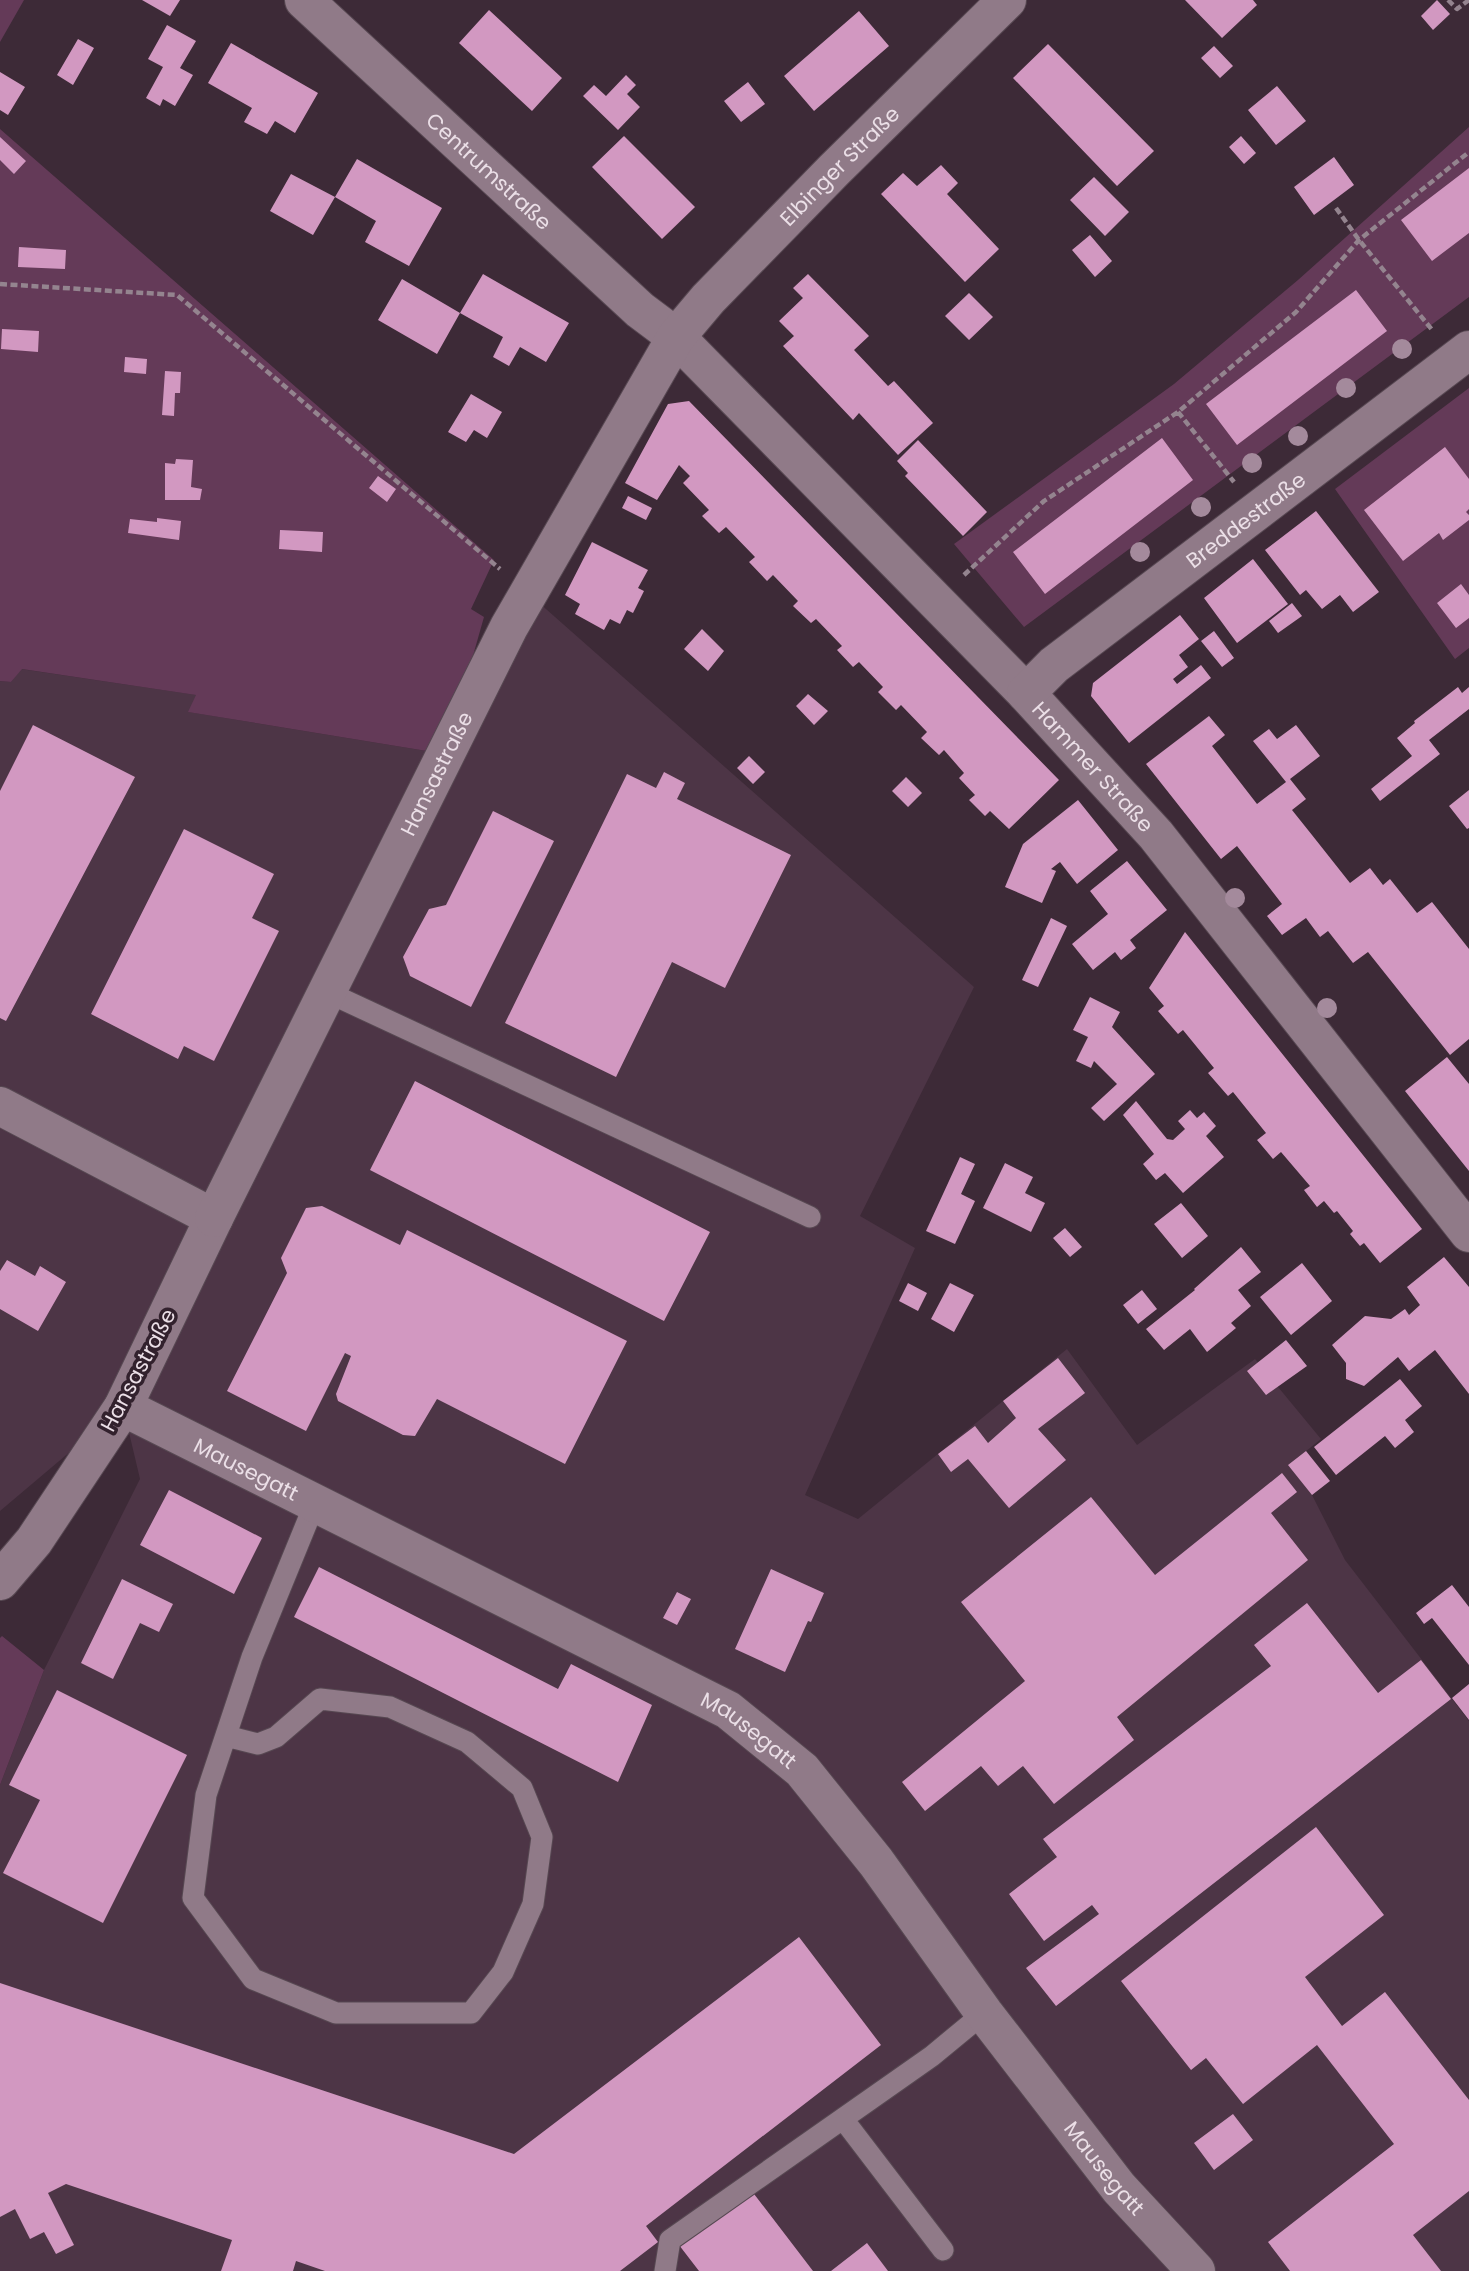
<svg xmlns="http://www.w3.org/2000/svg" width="1469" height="2271" font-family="Poppins,sans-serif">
<rect width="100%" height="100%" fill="#3d2a37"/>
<path fill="#4d3546" d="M529 594 974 987 860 1216 915 1248 805 1495 858 1519 1067 1349 1137 1445 1255 1359 1321 1439 1289 1465 1312 1495 1345 1560 1469 1721V2271H0V1785L44 1670 140 1479 123 1407 0 1511V681L11 682 21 669 197 695 189 712 445 754Z"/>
<path fill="#643a58" d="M0 0H24L0 42Z
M1469 127V297L1024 627 954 544 1174 384 1298 280Z
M0 129 494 560 471 609 484 617 445 754 188 712 196 695 22 669 11 682 0 681Z
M1469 388V648L1455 659 1335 489Z
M2 1636 44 1670 0 1785V1638Z"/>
<path fill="#d298c1" d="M142 0H180L170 16Z
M1185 0H1253L1257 5 1222 38Z
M1437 0 1450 14 1433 30 1421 16Z
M489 10 562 78 532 111 459 43Z
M859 11 889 46 814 111 784 76Z
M167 25 196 41 180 68 193 75 175 106 163 99 160 106 146 98 163 67 148 59Z
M78 39 94 48 73 85 57 75Z
M231 43 318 93 295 133 275 121 267 134 244 122 252 108 208 83Z
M1048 44 1154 151 1117 186 1013 78Z
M1214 46 1233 66 1220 78 1201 58Z
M0 72 25 87 8 115 0 110Z
M626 75 636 85 627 94 640 107 618 130 583 96 594 85 606 96Z
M748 82 765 104 741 122 724 101Z
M1277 86 1306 121 1276 145 1248 110Z
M624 136 695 207 662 239 592 167Z
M1241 136 1256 153 1244 164 1229 147Z
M0 137 26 161 14 174 0 160Z
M1334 157 1354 185 1314 215 1294 187Z
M357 159 442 208 409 266 365 242 376 221 335 197Z
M941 165 958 183 947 194 999 249 965 282 881 194 903 173 917 186Z
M1469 168V233L1432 261 1401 220Z
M291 174 335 197 313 235 270 211Z
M1094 177 1129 212 1105 236 1070 200Z
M1090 235 1112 261 1095 277 1072 250Z
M19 247 66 250 65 269 18 267Z
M483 274 569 323 546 362 520 347 509 366 493 357 503 337 460 313Z
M808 274 869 336 854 350 888 386 894 381 933 423 898 455 859 413 853 420 783 346 794 336 779 321 803 298 793 288Z
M402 279 460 313 437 354 378 320Z
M1356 290 1387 331 1237 445 1206 404Z
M969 293 993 317 969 340 945 316Z
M2 329 39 331 38 352 1 349Z
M125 357 147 359 146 374 124 372Z
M165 371 181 372 180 393H175L174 416 162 415Z
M471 394 502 412 487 438 474 430 466 442 448 432Z
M689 401 1059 780 1009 829 990 811 985 816 969 800 975 795 959 778 964 773 944 750 939 755 921 738 927 732 901 705 896 710 878 692 883 687 859 662 853 667 837 650 842 646 816 619 811 623 793 606 798 601 773 575 767 581 749 562 755 557 726 527 719 533 702 516 709 510 683 483 690 476 679 465 657 500 625 483 668 404Z
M1162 438 1193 480 1045 594 1013 552Z
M918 440 987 512 963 536 905 476 908 473 897 461Z
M1445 447 1469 479V509L1466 512 1469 515V520L1443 540 1439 533 1403 561 1364 510Z
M176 459 193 460 191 487 202 489 200 500H165V463L175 464Z
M378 476 396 489 387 502 369 488Z
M628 496 652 508 646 520 622 508Z
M1316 511 1379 592 1353 612 1340 595 1322 609 1306 590 1300 595 1265 550Z
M157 518 181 521 179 540 128 533 130 519 157 522Z
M280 530 323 532 322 552 279 549Z
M592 542 648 570 638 588 644 591 633 613 627 610 620 624 610 619 604 630 575 614 580 604 565 595Z
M1253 559 1288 604 1237 643 1204 598Z
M1461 584 1469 595V618L1456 628 1437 603Z
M1292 603 1302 616 1278 633 1269 621Z
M1180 615 1199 639 1179 655 1188 667 1173 679 1177 684 1201 665 1211 678 1129 743 1091 696 1093 683Z
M702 629 724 651 708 671 684 649Z
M1214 631 1234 658 1222 667 1201 641Z
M1458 687 1462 693 1469 687V709L1429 740 1440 754 1380 801 1371 789 1412 756 1397 738 1415 723 1414 721Z
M808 694 828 711 814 725 796 706Z
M1209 716 1225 735 1212 746 1257 804 1286 782 1253 741 1269 729 1277 739 1296 725 1320 756 1290 779 1306 799 1292 810 1312 835 1350 883 1370 868 1383 885 1390 879 1417 913 1432 902 1469 949V1039L1450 1055 1368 952 1353 963 1328 931 1320 937 1306 918 1282 935 1267 916 1282 904 1237 846 1221 859 1146 764Z
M33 725 135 777 6 1021 0 1018V791Z
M749 756 765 772 753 784 737 768Z
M664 772 685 783 677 799 791 855 725 988 672 962 616 1077 505 1023 627 774 656 788Z
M906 777 922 793 908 807 892 791Z
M1469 790V828L1467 829 1449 806Z
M1078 800 1118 850 1077 884 1060 862 1051 869 1056 871 1042 903 1005 887 1023 844Z
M493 811 554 841 471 1007 410 976 403 957 429 909 446 905Z
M184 829 274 874 252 918 279 931 214 1061 184 1046 178 1059 91 1014Z
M1127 861 1167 910 1130 940 1136 948 1121 960 1115 952 1093 970 1072 944 1108 914 1090 891Z
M1051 918 1067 926 1038 987 1022 980Z
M1185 932 1422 1229 1380 1263 1364 1243 1360 1246 1350 1234 1353 1231 1337 1211 1334 1213 1324 1201 1317 1207 1304 1190 1310 1186 1281 1152 1273 1159 1257 1140 1266 1133 1233 1092 1228 1096 1208 1073 1214 1068 1183 1030 1178 1034 1158 1011 1164 1006 1149 988Z
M1090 997 1120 1012 1112 1027 1155 1074 1104 1121 1091 1108 1117 1084 1094 1061 1091 1068 1076 1061 1088 1037 1073 1030Z
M1447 1057 1469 1084V1171L1405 1091Z
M415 1081 710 1232 664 1321 370 1170Z
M1136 1101 1167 1139 1173 1140 1185 1129 1178 1121 1190 1110 1197 1118 1204 1112 1216 1126 1206 1136 1224 1157 1183 1193 1165 1173 1156 1180 1143 1164 1154 1154 1123 1115Z
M960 1157 975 1164 961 1194 975 1201 955 1244 926 1231Z
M1005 1163 1033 1177 1025 1193 1045 1203 1031 1232 983 1208Z
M1181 1203 1208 1236 1182 1258 1154 1224Z
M322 1206 400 1245 407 1230 627 1341 565 1464 437 1399 415 1436 403 1435 338 1401 336 1394 351 1356 345 1353 306 1431 227 1391 287 1273 281 1258 306 1208Z
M1065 1228 1082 1247 1070 1257 1053 1238Z
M1241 1247 1261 1272 1238 1290 1251 1306 1231 1323 1236 1328 1207 1352 1190 1329 1164 1350 1146 1329 1195 1290 1194 1289Z
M1444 1257 1469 1287V1394L1435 1350 1409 1371 1398 1357 1364 1386 1346 1379V1363L1332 1345 1365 1316 1391 1319 1405 1309 1409 1315 1420 1305 1407 1287Z
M7 1260 35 1276 40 1266 66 1282 38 1331 0 1309V1271Z
M1302 1263 1332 1301 1291 1335 1260 1297Z
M908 1283 927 1293 918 1311 899 1301Z
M950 1283 974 1295 954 1332 931 1319Z
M1142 1290 1157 1309 1138 1324 1123 1305Z
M1286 1340 1307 1366 1266 1395 1247 1371Z
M1058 1358 1085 1393 1038 1429 1066 1460 1009 1508 968 1459 951 1472 938 1454 975 1426 988 1443 1016 1418 1003 1401Z
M1400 1379 1422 1406 1405 1420 1414 1432 1395 1448 1385 1436 1336 1475 1314 1447Z
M1306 1451 1330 1481 1312 1495 1288 1465Z
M1282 1473 1297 1492 1271 1513 1308 1560 1117 1717 1134 1740 1054 1804 1023 1766 998 1786 981 1766 925 1811 902 1782 1025 1681 961 1602 1091 1497 1155 1575Z
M169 1490 262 1538 234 1594 140 1545Z
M319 1567 558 1689 571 1664 652 1705 618 1782 294 1617Z
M771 1569 824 1593 811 1622 808 1621 785 1672 735 1649Z
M122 1579 173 1604 159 1632 140 1623 113 1679 81 1663Z
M1452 1585 1469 1607V1665L1432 1618 1424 1624 1416 1613Z
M677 1592 691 1599 677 1625 663 1618Z
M1307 1603 1378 1693 1421 1660 1451 1699 1056 2006 1026 1968 1099 1914 1092 1905 1044 1941 1009 1894 1057 1857 1043 1839 1271 1666 1254 1645Z
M1469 1684V1720L1452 1698Z
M57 1690 187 1755 103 1923 3 1873 40 1800 9 1785Z
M1316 1827 1384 1915 1305 1977 1342 2026 1385 1992 1469 2100V2191L1413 2235 1441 2271H1290L1268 2242 1394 2144 1317 2045 1243 2104 1206 2058 1191 2070 1121 1981Z
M799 1937 881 2045 646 2226 658 2242 620 2271H325L296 2261 293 2271H221L232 2240 66 2184 48 2193 74 2245 56 2254 44 2232 30 2239 15 2209 0 2217V1983L514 2154Z
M1233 2114 1253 2140 1214 2170 1194 2143Z
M751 2190 813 2271H699L679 2245Z
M867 2243 888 2271H831Z"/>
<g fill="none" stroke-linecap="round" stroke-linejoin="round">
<defs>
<path id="service" d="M327 992 810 1217
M226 1736 258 1744 276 1737 320 1699 390 1707 467 1742 522 1788 542 1837 533 1904 503 1972 471 2013H336L253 1979 193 1898 206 1795 252 1657 315 1503
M843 2119 943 2250
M665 2271 670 2240 932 2056 984 2013"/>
<g id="minor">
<path id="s1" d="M304 0 640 310 676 337 1026 693 1156 835 1469 1233"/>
<path id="s2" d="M1026 693 1054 665 1469 350"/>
<path d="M0 1106 214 1218 123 1407 34 1541 0 1581"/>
<path id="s3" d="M214 1218 509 627 676 337 708 299 834 170 1007 0"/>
<path id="s4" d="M123 1407 728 1710 802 1770 876 1862 984 2013 1119 2188 1196 2271"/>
</g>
</defs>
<use href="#service" stroke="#574852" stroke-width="23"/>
<use href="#minor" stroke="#574852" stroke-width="40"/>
<path stroke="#94848f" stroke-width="4.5" stroke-dasharray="7 3.5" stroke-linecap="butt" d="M1448 0 1457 9 1469 0
M1336 208 1359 240 1433 331
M0 284 177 295 500 569
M1178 412 1234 482
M964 575 1044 501 1178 412 1296 312 1359 240 1469 152"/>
<use href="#service" stroke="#907a88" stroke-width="21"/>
<use href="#minor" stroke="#907a88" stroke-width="38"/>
</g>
<g fill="#a48a9c">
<circle cx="1402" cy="349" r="10"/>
<circle cx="1346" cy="388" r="10"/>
<circle cx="1298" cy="436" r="10"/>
<circle cx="1252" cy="463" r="10"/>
<circle cx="1201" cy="507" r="10"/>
<circle cx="1140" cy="552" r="10"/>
<circle cx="1235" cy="898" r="10"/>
<circle cx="1327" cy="1008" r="10"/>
</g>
<g text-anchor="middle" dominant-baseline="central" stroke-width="7" stroke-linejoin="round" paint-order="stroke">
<g font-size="21" fill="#ebdfe7" stroke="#32212d">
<text stroke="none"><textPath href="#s3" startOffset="1232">Elbinger Straße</textPath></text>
<text stroke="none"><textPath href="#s1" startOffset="252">Centrumstraße</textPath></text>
<text stroke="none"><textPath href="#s2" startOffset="280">Breddestraße</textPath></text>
<text stroke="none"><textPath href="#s1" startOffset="1101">Hammer Straße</textPath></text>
<text stroke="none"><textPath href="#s3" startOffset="497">Hansastraße</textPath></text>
<text transform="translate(138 1370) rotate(-62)">Hansastraße</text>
<text stroke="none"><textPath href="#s4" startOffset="138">Mausegatt</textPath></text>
<text stroke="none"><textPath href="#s4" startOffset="705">Mausegatt</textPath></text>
<text stroke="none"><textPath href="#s4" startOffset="1272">Mausegatt</textPath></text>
</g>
</g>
</svg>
